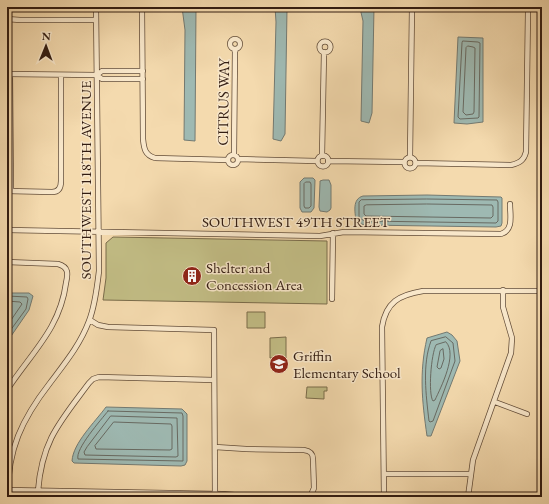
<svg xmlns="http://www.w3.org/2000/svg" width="549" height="504" font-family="'EB Garamond',serif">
<rect width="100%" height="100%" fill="#f4daae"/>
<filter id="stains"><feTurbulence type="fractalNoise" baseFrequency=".005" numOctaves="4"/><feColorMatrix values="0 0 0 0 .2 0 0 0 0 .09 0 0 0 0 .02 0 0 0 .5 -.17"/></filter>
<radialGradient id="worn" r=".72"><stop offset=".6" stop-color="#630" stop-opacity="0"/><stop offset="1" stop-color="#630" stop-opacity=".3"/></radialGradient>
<path fill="#c2bd85" stroke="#7a6c4b" d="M113 237 327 241V304L103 300 106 278V243Z
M247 312H265V328H247Z
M286 337V358H270V338Z
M307 387H327V391H324V399L306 398Z"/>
<path fill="#9eb9b2" stroke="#737a72" d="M182 7H196L195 141 184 140 185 30Z
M275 7H293L287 9 285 134 281 141 273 139 276 22Z
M345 7H374L372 113 369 123 361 121 363 21 360 8Z
M458 37 483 38V122L467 124 454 123Z
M304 178H313L315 180 314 208 311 212H302L300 208V182Z
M323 180H329L331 185V208L330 210 327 212 320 211 319 207 320 183V181Z
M427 195 501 197 502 198V223L501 226 496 227 365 225 358 223 356 221C355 212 352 199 363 196Z
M7 293H29L33 296 29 310 7 342Z
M447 332 452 335 457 341 460 361 431 436H427C422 401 419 373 427 338Z
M106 407 182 409 187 414V461L185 465 181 466 74 463 72 461C73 443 95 422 106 407Z"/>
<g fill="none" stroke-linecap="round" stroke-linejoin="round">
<path stroke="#686a62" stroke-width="1" d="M463 41 478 42 480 43 479 117 478 118 460 119 458 117 462 43Z
M468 46 473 47 475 48 474 112 473 114 466 115 463 112 466 48Z
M306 182H310L311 184V206L309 208H305L304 206V184Z
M427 199 497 200 498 202V221L496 223 365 221 359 218V202L361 200Z
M427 204 492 205 493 207V216L491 218 366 216 364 214V206L366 205Z
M7 296 27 297 28 299 26 309 7 335
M7 301 20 302 22 304 7 326
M446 337 453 343 455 361 433 421 430 422 429 421C426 395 422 365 431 341Z
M446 342C458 354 441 387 435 400L433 401C428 394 431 354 436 345Z
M443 349 444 359 441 368 439 369 437 367 440 351Z
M108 411 182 413 183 416V461L78 459C75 449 101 420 108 411Z
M111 416 177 418 178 456 176 457 85 455 84 452 87 447Z
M114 422 171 424 172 426V449L170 450 96 449 95 446Z"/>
<defs>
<path id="minor" d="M142 7 143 139C144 149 145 155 155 158L228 160
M7 19 20 20H96
M230 44a5 5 0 1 1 10 0a5 5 0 1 1-10 0Z
M319.5 47a5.5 5.5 0 1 1 11 0a5.5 5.5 0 1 1-11 0Z
M7 74 97 75 102 79H143
M10 74 11 191
M97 75 102 71H143
M234 154 235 49
M228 160a5 5 0 1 1 10 0a5 5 0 1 1-10 0Z
M317.5 161a5.5 5.5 0 1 1 11 0a5.5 5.5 0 1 1-11 0Z
M322 156 324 52
M410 157 412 7
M404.5 163a5.5 5.5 0 1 1 11 0a5.5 5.5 0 1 1-11 0Z
M238 159 317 161
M328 161 404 162
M416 163 511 165C520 163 524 160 526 152L528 12 527 7
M7 191 52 192C59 192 61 187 61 181V75
M7 230 320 236 344 232 501 234C514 230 510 215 510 204
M7 262 58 264C69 267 68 274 66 283 60 329 31 353 7 390
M332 299 333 233
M90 320 98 325 108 327 214 330 215 497
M495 402 527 414
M215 447 246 449 304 450C310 451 313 453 313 459L314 488 311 495 306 497
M384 474H470
M7 490 222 494 247 496 294 497
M38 491C42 440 60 422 89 383L93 379 99 377 214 380
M8 497C7 450 22 419 50 383 65 363 80 345 89 321 95 306 97 288 99 271L96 7
M384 497 382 327C386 302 399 295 423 291H542
M468 497 473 460 511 353 512 338 503 307V290"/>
</defs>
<use href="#minor" stroke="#624c38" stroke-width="6"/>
<use href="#minor" stroke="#f8e7ca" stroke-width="4.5"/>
</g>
<defs>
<symbol id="building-disc" viewBox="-11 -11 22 22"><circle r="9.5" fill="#8f2418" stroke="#f8e7ca"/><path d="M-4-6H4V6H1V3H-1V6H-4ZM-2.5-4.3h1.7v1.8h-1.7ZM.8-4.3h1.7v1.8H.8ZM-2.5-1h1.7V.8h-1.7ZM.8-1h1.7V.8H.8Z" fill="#fff"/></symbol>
<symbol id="school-disc" viewBox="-11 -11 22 22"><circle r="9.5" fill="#8f2418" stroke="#f8e7ca"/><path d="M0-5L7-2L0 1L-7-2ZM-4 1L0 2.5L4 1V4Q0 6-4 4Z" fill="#fff"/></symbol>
</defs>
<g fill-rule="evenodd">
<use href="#building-disc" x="181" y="265" width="22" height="22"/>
<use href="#school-disc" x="268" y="353" width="22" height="22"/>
</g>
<g text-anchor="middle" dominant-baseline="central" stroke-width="3" stroke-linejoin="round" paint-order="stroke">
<g font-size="15" fill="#321c11" stroke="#f8e7ca">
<text transform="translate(223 102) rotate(-89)">CITRUS WAY</text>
<text transform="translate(85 180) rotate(-90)">SOUTHWEST 118TH AVENUE</text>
<text x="296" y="221">SOUTHWEST 49TH STREET</text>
</g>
<g font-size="15" fill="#321c11" stroke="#f8e7ca" text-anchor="start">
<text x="206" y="267">Shelter and<tspan x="206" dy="17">Concession Area</tspan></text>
<text x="293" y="355">Griffin<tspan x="293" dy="17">Elementary School</tspan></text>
</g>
</g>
<rect width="549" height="504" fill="none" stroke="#f4daae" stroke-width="24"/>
<rect x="8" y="8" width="533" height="488" fill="none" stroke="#321c11" stroke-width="2"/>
<rect x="12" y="12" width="525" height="480" fill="none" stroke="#321c11"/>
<g transform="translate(46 46) rotate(1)" stroke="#f8e7ca" stroke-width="3" paint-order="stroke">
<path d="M0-3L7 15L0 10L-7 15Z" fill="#321c11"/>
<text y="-6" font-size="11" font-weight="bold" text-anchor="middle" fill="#321c11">N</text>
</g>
<rect width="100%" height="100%" filter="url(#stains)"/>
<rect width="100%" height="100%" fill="url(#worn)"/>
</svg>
